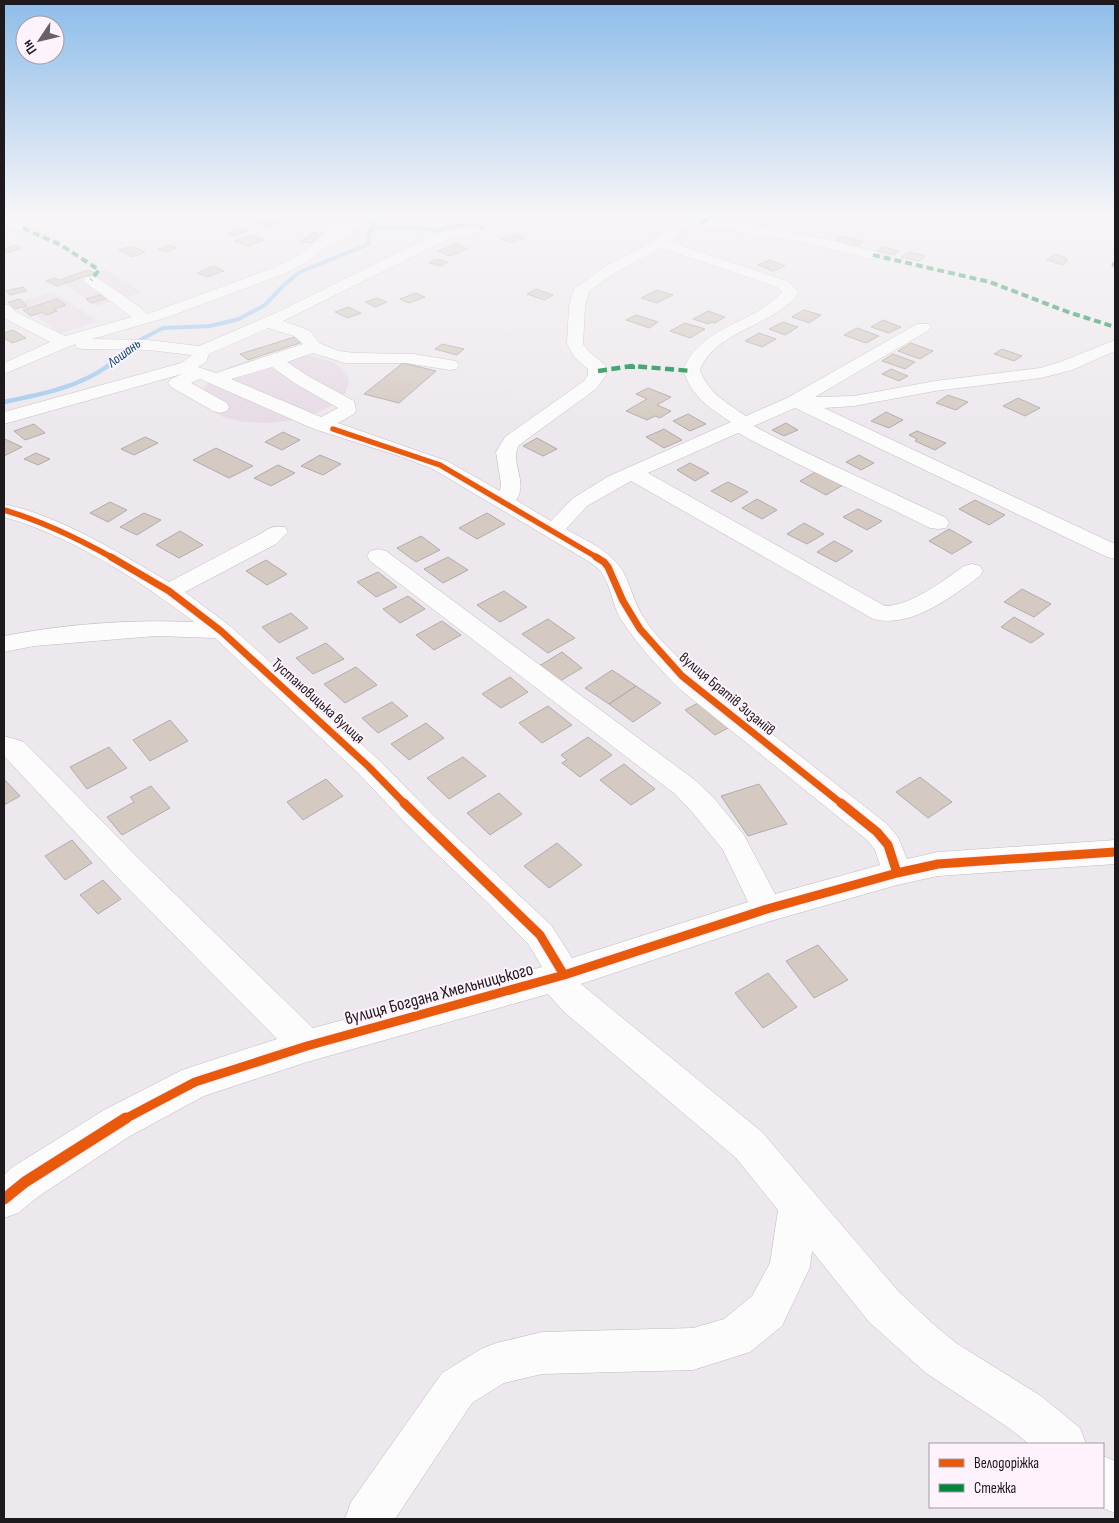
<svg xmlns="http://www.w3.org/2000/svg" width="1119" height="1523" font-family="'Sofia Sans Condensed',sans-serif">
<rect width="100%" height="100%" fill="#ede8ed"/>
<path fill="#e7dbe6" d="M106 269 142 292 97 306 62 282Z
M53 292 98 321 61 333 17 303Z
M294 354 315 357 333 362 345 371 349 381 346 392 335 404 317 413 294 420 269 423 244 422 223 417 209 409 203 399 204 387 214 376 229 367 249 360 272 355Z"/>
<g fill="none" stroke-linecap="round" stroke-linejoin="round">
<path stroke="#a4cbee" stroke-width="4" d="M368 229 395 227 438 230 458 225 483 228
M107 367 130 345 163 328 210 326 239 319 265 305 284 285 300 272 369 244C368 229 370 224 383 216"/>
<path stroke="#a4cbee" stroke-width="4.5" d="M4 402C39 395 80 387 109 365"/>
</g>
<path fill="#d4cac1" stroke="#b0acad" d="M272 220 278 222 265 227 258 224Z
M243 228 250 230 235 236 228 234Z
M313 233 323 235 311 243 300 242Z
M516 234 525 238 510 243 501 239Z
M250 235 264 240 248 246 234 241Z
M842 236 863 242 856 247 834 241Z
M456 244 468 249 449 256 438 251Z
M16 245 22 248 7 253 4 251V249Z
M170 245 177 248 165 252 158 249Z
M132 246 145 252 132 257 118 250Z
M883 247 899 251 893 255 877 251Z
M909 252 926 256 919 261 901 257Z
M1055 254 1067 258 1065 260 1068 261 1062 265 1047 260Z
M436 259 448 262 441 266 429 263Z
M770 260 785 266 773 271 758 265Z
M213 266 224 271 207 277 197 273Z
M88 270 95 273 57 286 46 281 55 278 59 280Z
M23 287 27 291 10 295 6 291Z
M536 289 553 295 544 300 527 294Z
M657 290 673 295 657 303 641 298Z
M416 293 425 297 409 303 400 299Z
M103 294 108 298 91 303 86 299Z
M377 298 387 302 375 307 365 302Z
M20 299 27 306 15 309 8 302Z
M57 299 66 305 54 309 57 311 46 315 43 312 31 316 23 310Z
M348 307 361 313 348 318 335 312Z
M804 310 821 315 809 323 792 317Z
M708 311 725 317 715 323 712 322 708 324 693 319Z
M636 315 658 322 649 328 626 320Z
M883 320 901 327 889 333 871 327Z
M783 322 798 327 785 335 769 329Z
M685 323 705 329 690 338 670 331Z
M857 328 879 336 866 343 844 335Z
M13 330 26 338 12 343 4 338V333Z
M759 333 776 339 762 347 745 341Z
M298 336 306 341 248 360 240 354Z
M911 343 933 351 920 359 898 351Z
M442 344 464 349 457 355 435 349Z
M1002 349 1022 356 1014 361 994 354Z
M893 354 915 362 905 369 882 361Z
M403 363 436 371 399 403 364 394Z
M891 369 908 376 899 381 882 374Z
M648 388 671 397 657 405 671 411 660 418 655 416 647 420 626 411 647 399 636 394Z
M948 395 968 402 956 410 936 403Z
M1018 398 1040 408 1025 416 1003 406Z
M886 412 903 420 889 428 871 421Z
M688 414 706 424 690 431 673 421Z
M786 423 798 430 784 436 772 430Z
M34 424 45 433 25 440 14 431Z
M664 429 682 440 664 448 646 437Z
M917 431 946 443 935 450 915 441 917 439 909 435Z
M283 432 300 440 282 450 265 442Z
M145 437 158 443 134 455 121 449Z
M537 438 557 449 543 456 523 446Z
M4 439H5L22 447 4 456Z
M216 448 253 466 229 478 193 460Z
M36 453 50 459 38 465 24 459Z
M320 455 341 464 323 475 301 466Z
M859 455 874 463 861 470 846 462Z
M690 463 709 473 695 481 677 470Z
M278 465 295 473 271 486 254 478Z
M817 471 843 485 826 495 800 481Z
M728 482 748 492 731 502 711 491Z
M757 499 777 510 762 519 742 508Z
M975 500 1005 515 989 525 959 509Z
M110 502 127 510 108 522 90 513Z
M858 509 882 521 867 530 843 517Z
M144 513 161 520 137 535 120 527Z
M487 513 505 524 477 539 459 528Z
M804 523 824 534 807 544 787 534Z
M949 529 972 542 952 554 929 541Z
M180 531 203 545 179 558 156 545Z
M421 536 440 550 416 562 397 548Z
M834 541 853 551 836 562 817 552Z
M448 557 468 570 443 583 424 569Z
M266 560 287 574 267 585 246 571Z
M378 572 397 587 376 597 357 582Z
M1022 589 1051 604 1034 617 1004 602Z
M504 591 527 607 500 622 477 605Z
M408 596 425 609 400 623 383 609Z
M291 613 308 628 279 643 262 627Z
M1014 617 1044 634 1031 643 1001 627Z
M548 619 575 638 548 653 522 634Z
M442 621 461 635 434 650 416 635Z
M326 643 344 659 313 674 296 658Z
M562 652 582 668 560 681 539 666Z
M356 667 377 685 345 703 324 684Z
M612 670 636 686 609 704 585 688Z
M510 677 528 692 501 708 482 694Z
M636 686 661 703 633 722 609 704Z
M392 702 408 716 378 733 362 718Z
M700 702 730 727 715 735 685 710Z
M548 706 572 725 542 743 519 723Z
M170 720 188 741 150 761 133 740Z
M426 723 444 738 409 760 391 744Z
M588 737 612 755 580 777 562 763 567 760 561 755Z
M109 747 127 768 87 789 70 767Z
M463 757 486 776 449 799 427 778Z
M624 764 655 789 631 805 600 780Z
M920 777 952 802 928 818 896 792Z
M4 779 20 796 4 805Z
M326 779 343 796 303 820 287 802Z
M759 784 787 824 748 836 721 796Z
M151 786 170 808 122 835 107 817 134 802 130 797Z
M499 793 522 814 490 835 467 813Z
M72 840 92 863 65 880 45 856Z
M557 843 582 865 549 888 524 866Z
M103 880 121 899 98 914 80 895Z
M818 945 848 980 814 998 786 961Z
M768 973 797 1007 763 1028 735 993Z"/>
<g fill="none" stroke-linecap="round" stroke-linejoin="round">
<defs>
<path id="minor" d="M4 216 28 225 30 228 23 232 4 225Z
M310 216 337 218 342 227 356 216H372L347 237 327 246 309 261 286 273 168 317 92 339 148 340 199 346 278 312 442 231 474 226 479 227 481 230 479 233 450 238 283 321 306 329 311 332 319 343 339 351 355 353 413 354 456 361 459 365 456 369 450 370 406 363H345L313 353 287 362 308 376 354 401 356 410 354 414 338 423 447 461 500 491 501 484 496 452 505 437 584 381 588 375V369L575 358 567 344 569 306 574 289 606 266 655 240 672 225 651 219 649 216C726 216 803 233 878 252L880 255 878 258 873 259 798 241 701 226 686 227 670 242 787 281 799 292C775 327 716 329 700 370 709 394 726 402 746 416L787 398 917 324H929L931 327 929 330 815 397 854 396 935 381 1040 368 1060 362 1115 340V351L1072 370 1041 378 935 391 854 406 824 408 1115 544V559L1107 557 795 408 754 426C816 459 882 487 946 518L949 523 946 528 938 529 930 528C866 496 801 467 738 433L648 473 885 606C911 606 944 580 964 566L972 564 980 566 983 571 980 576C951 597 911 629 873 619L631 481 587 506 566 529C583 539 602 547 615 561 629 575 631 596 641 613 653 635 674 653 692 671L887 824 898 837 907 859 938 852 1115 840V864L938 876 897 885 767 922 581 984 762 1132 899 1292 932 1323 956 1343 1041 1396 1080 1428 1086 1444H1029L1009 1428 926 1373 869 1322 812 1251 810 1267 782 1326 750 1352 693 1370 542 1374 504 1383 472 1403 395 1519H345L351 1502 442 1373 481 1349 496 1343 542 1332 693 1328 724 1319 752 1296 770 1263 778 1210 736 1158 563 1011 548 994 307 1062 204 1096 130 1136 39 1196 18 1213 4 1218V1175L11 1168 104 1110 182 1070 277 1039 119 879 4 756V736L24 742 141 861 313 1028 542 967 529 945 488 903 414 832 358 773 215 638 156 636 34 646 4 652V636C63 624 133 619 194 622 141 581 69 535 4 517V504C63 517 117 552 169 582L260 534C269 528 274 525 285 527L288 532 276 544 185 592 230 626 378 759 434 816 551 925 572 958 748 902 723 850 693 813 675 794 370 561 367 556 370 551 378 549 386 551 695 780 713 797 744 835 775 894 880 865 875 850 867 840 682 691C659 669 638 645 620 618 612 604 611 585 601 572 597 566 589 562 583 558L433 469 402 457 314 429 200 379 191 383 227 403 229 407 227 411 220 413 213 411 171 387 168 383 171 379 182 374 4 424V412L181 363 192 355 148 350 83 349 77 348 75 344 4 374V363L50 342 4 318V304L10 306 16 312 65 336 132 317 86 283 83 280 86 277H96L140 307 146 314 156 311 276 267 299 255 317 240 329 226ZM661 248 777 287 782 292C753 325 701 325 683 370 692 397 708 407 731 422L609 476 573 498 551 521 516 500C529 482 509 463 519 445L596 389 606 375V367L603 363 588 351 583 344 585 306 589 291 616 272ZM268 328 294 336 303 344 216 373 198 367 206 362 209 354ZM272 367 296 384 338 408 321 417 231 379Z
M1103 1456 1115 1461V1513L1100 1507H1103Z"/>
</defs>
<use href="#minor" stroke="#bfbabe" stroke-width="1"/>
<use href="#minor" fill="#fcfcfc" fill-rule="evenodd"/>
<path stroke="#00873e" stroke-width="4" stroke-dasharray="7 4" stroke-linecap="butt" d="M701 222 714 216
M23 228 61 245 99 270 91 280
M873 255 990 282 1068 312 1115 327
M1112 264 1115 265
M628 367H639"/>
<path stroke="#00873e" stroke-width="4.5" stroke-dasharray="9 4.5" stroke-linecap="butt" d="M598 371 632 366 692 371"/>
<defs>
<path id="cycleway-far3" d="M333 429 440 465 598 558
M4 510C42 521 79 539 113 558"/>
<path id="cycleway-far2" d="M111 557 169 591 221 631 368 766 405 804
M596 557 604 562 608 567 623 601 640 629 682 676 842 804"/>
<path id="cycleway-far1" d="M404 803 540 935 564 975
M841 803 877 832 888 845 897 873
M123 1120 195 1082 307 1046 564 975 767 909 897 873 938 864 1115 852"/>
<path id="cycleway" d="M4 1199 25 1182 126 1118"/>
</defs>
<use href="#cycleway-far3" stroke="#fef2fd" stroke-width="8"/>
<use href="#cycleway-far2" stroke="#fef2fd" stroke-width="10"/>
<use href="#cycleway-far1" stroke="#fef2fd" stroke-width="12"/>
<use href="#cycleway" stroke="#fef2fd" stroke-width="14"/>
<use href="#cycleway-far3" stroke="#e8590c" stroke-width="5.5"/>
<use href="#cycleway-far2" stroke="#e8590c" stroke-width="7"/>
<use href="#cycleway-far1" stroke="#e8590c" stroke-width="9"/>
<use href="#cycleway" stroke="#e8590c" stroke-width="11"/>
</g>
<linearGradient id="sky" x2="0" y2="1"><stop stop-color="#8dbdea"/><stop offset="0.5" stop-color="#f7f5f7"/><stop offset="1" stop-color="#f7f5f7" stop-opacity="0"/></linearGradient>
<rect width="1119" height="429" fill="url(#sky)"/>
<g text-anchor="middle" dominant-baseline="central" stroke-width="4" stroke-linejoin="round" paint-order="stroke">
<g font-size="14" font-style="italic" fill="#004874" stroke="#fef2fd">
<text transform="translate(124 353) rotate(-37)">Лошань</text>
</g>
<g font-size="15" fill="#1d191c" stroke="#fef2fd">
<text transform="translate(727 694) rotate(40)">вулиця Братів Зизаніїв</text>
<text transform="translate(318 701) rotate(42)">Тустановицька вулиця</text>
</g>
<g font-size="18" fill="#1d191c" stroke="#fef2fd">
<text transform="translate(439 994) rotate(-15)">вулиця Богдана Хмельницького</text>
</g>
</g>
<rect width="1119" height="1523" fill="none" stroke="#1d191c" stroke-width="10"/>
<rect x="929" y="1443" width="175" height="65" fill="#fef2fd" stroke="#a49ba3"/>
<rect x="939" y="1459" width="25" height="8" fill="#e8590c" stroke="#a49ba3"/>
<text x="974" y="1468" font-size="15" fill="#1d191c">Велодоріжка</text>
<rect x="939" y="1484" width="25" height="8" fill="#00873e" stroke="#a49ba3"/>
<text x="974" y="1493" font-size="15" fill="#1d191c">Стежка</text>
<g transform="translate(40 40) rotate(235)"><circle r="24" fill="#fef2fd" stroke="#a49ba3"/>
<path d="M0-4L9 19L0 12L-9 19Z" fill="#666165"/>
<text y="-8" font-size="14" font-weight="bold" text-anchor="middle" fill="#1d191c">Пн</text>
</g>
</svg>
